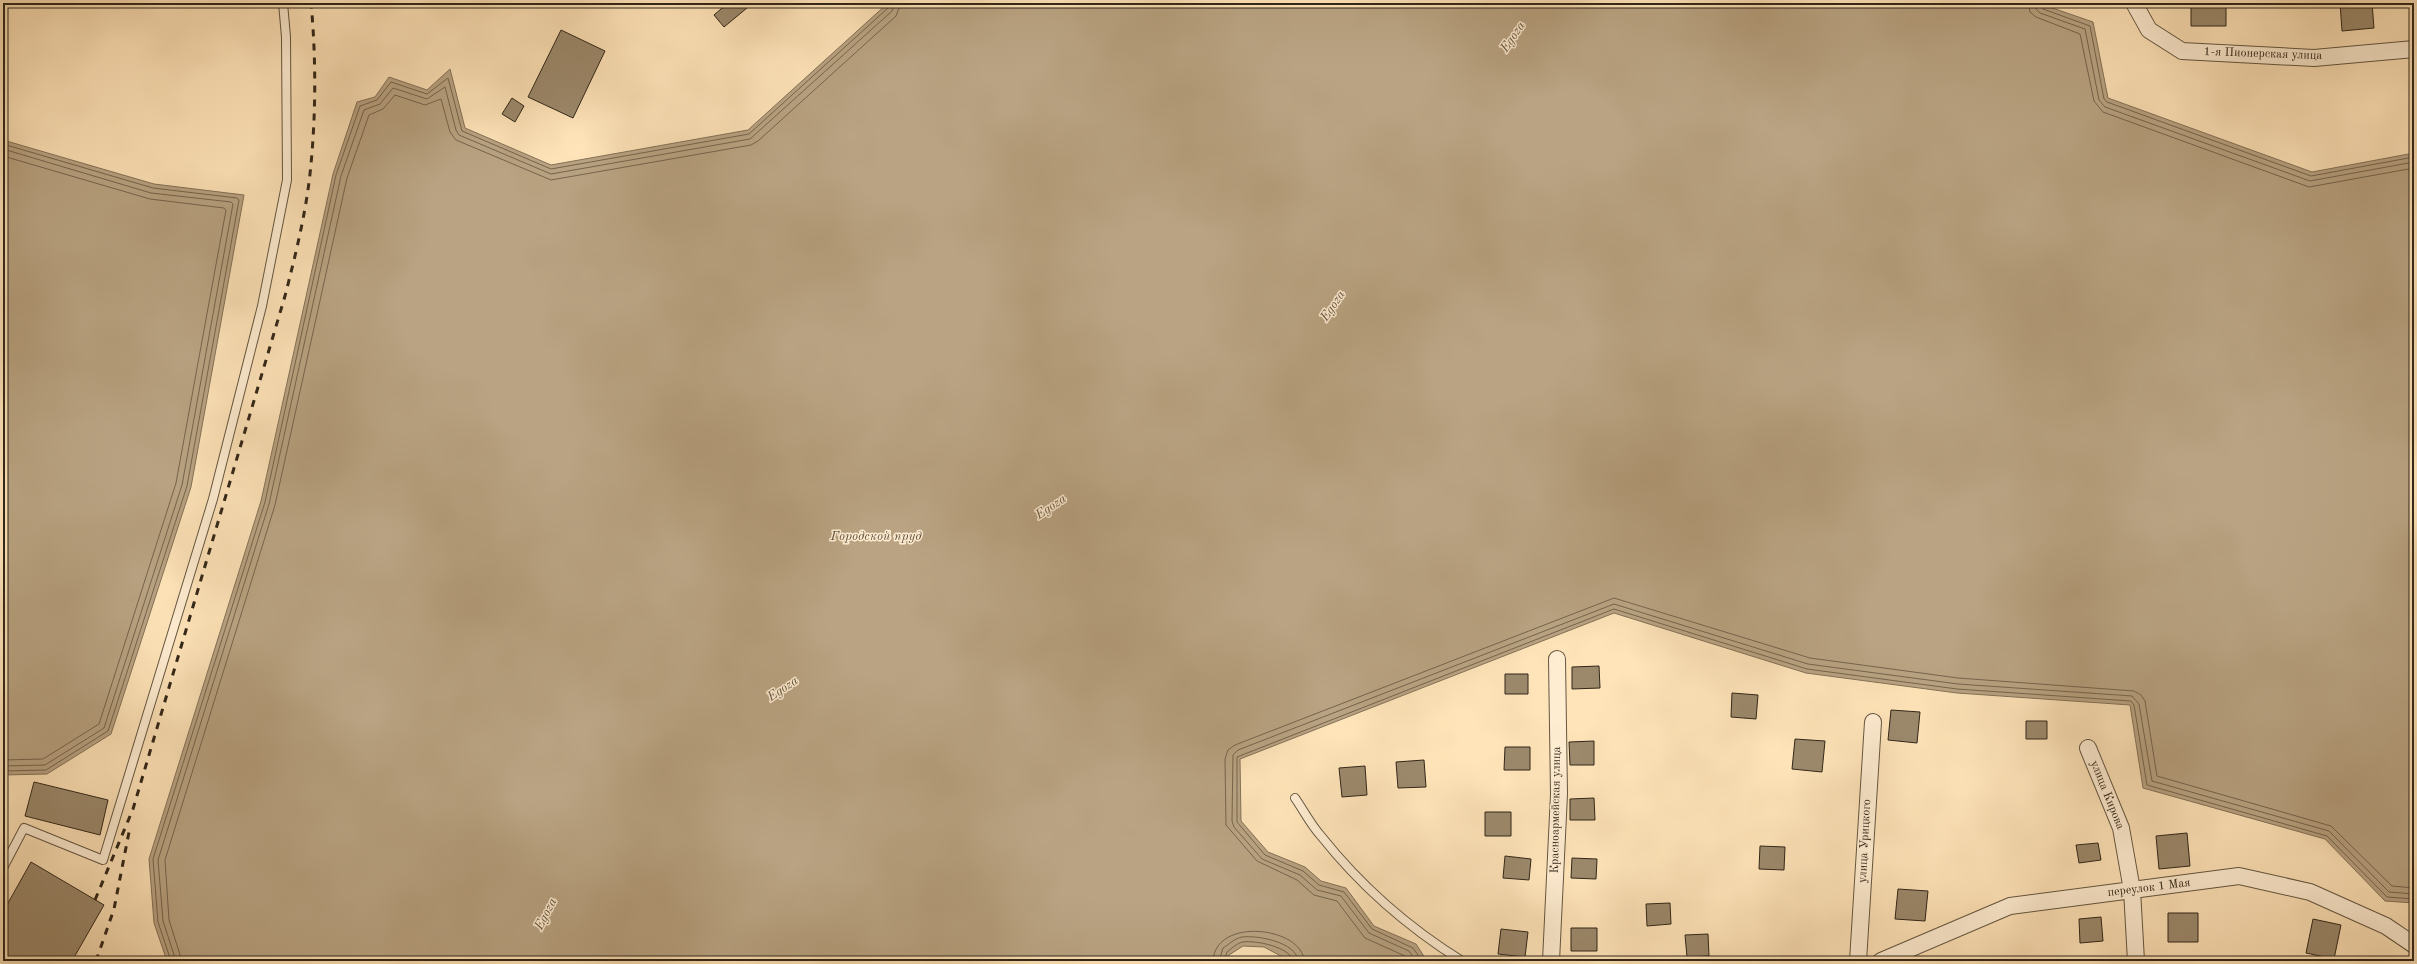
<svg xmlns="http://www.w3.org/2000/svg" width="2417" height="964" font-family="'Old Standard TT',serif">
<rect width="100%" height="100%" fill="#ffe4b9"/>
<filter id="stains"><feTurbulence type="fractalNoise" baseFrequency=".005" numOctaves="4"/><feColorMatrix values="0 0 0 0 .2 0 0 0 0 .09 0 0 0 0 .02 0 0 0 .5 -.17"/></filter>
<radialGradient id="worn" r=".72"><stop offset=".6" stop-color="#630" stop-opacity="0"/><stop offset="1" stop-color="#630" stop-opacity=".3"/></radialGradient>
<path fill="#b9a382" stroke="#837158" d="M888 3H2038L2093 22 2108 98 2312 172 2414 153V903L2385 901 2325 839 2143 788 2130 705 1957 693 1806 673 1614 613 1240 759 1241 821 1268 852 1305 867 1321 881 1346 888 1374 926 1416 944 1427 961H1290L1264 947 1243 946 1229 955 1228 961H167L154 923 149 859 261 501 333 174 357 102 375 97 389 77 427 90 450 69 465 128 551 165 748 130Z
M3 140 154 184 244 195 191 487 111 734 47 774 3 775Z"/>
<g fill="none" stroke-linecap="round" stroke-linejoin="round">
<path stroke="#75644d" stroke-width="1" d="M2028 3 2030 12 2036 17 2080 34 2094 101 2103 112 2309 187 2414 168
M2034 3 2036 9 2040 13 2085 29 2099 100 2105 107 2310 181 2414 162
M2040 3 2043 9 2090 26 2104 99 2107 102 2311 176 2414 157
M3 144 153 188 237 198 239 200 187 486 108 731 46 770 3 771
M3 149 151 193 231 202 233 204 182 485 104 728 45 765 3 766
M3 156 150 199 224 208 226 210 176 483 99 724 43 759 3 760
M171 961 158 922 153 859 265 502 336 175 360 106 377 100 391 82 427 94 448 78 462 131 551 169 749 134 888 8 890 3
M176 961 163 921 158 860 269 504 341 176 364 110 380 104 393 88 427 99 445 87 456 130 459 135 551 174 750 139 892 11 895 3
M182 961 169 920 165 860 275 505 347 178 369 115 383 109 395 95 425 105 441 99 450 132 456 140 551 180 751 145 758 141 896 16 901 3
M1213 961C1215 916 1303 927 1304 961
M1219 961 1223 948C1228 945 1235 938 1242 937 1257 935 1297 942 1298 961
M1224 961 1227 952C1231 949 1237 943 1243 942 1255 940 1291 947 1293 961
M1409 961 1405 956 1365 938 1337 901 1314 895 1297 880 1257 861 1226 825 1225 759 1228 750 1235 745 1614 598 1810 658 1958 678 2134 691 2141 695 2145 701 2157 776 2331 826 2392 886 2414 888
M1416 961 1409 951 1369 933 1341 896 1317 890 1300 875 1262 859 1234 827 1232 821 1233 755 1238 750 1614 604 1808 664 1958 684 2132 696 2139 704 2152 781 2329 831 2389 892 2414 894
M1422 961 1413 948 1372 929 1344 892 1319 885 1303 871 1265 855 1237 822V757L1614 609 1807 669 1957 689 2131 701 2134 705 2147 785 2327 836 2387 897 2414 899"/>
</g>
<path fill="#9c896c" stroke="#312618" d="M728 3H753L724 27 714 15Z
M2191 3H2226V26H2191Z
M2340 3H2372L2374 28 2342 31Z
M561 30 605 51 573 118 528 97Z
M512 98 524 106 515 122 502 114Z
M1599 666 1600 688 1572 689V667Z
M1505 674H1528V694H1505Z
M1732 693 1758 695 1756 719 1731 717Z
M1891 710 1920 712 1917 743 1888 740Z
M2026 721H2047V739H2026Z
M1795 739 1825 741 1822 772 1792 769Z
M1594 741V765H1570L1569 742Z
M1505 747H1530V770H1504Z
M1424 760 1426 787 1398 788 1396 762Z
M1365 766 1367 795 1342 797 1339 768Z
M34 782 108 800 100 835 25 816Z
M1594 798 1595 820H1570V799Z
M1485 812H1511V836H1485Z
M2187 833 2190 866 2159 869 2156 836Z
M2098 843 2101 860 2079 863 2076 845Z
M1760 846 1785 847 1784 870 1759 869Z
M1505 856 1531 859 1529 880 1503 878Z
M1572 858 1597 859 1596 879 1571 878Z
M31 862 104 905 72 961H3V912Z
M1898 889 1928 891 1925 921 1895 919Z
M1670 903 1671 924 1647 926 1646 904Z
M2168 913H2198V942H2168Z
M2101 917 2103 941 2080 943 2079 919Z
M2313 919 2341 925 2334 959 2306 953Z
M1571 928H1597V951H1571Z
M1501 929 1528 932 1525 957 1498 954Z
M1708 934 1709 956 1687 957 1685 935Z"/>
<g fill="none" stroke-linecap="round" stroke-linejoin="round">
<defs>
<path id="lane" d="M1295 798C1304 811 1311 825 1321 836 1360 885 1409 928 1462 961
M3 868 24 828 103 860 213 499 262 306 287 180 286 37 283 3"/>
<path id="street" d="M2134 3 2149 30 2182 51 2314 58 2414 49
M2088 748 2121 828 2132 890 2136 961
M1551 961 1559 794 1557 659
M1858 961 1873 722
M1881 961 2010 906 2239 876 2310 892 2386 926 2414 945"/>
</defs>
<use href="#lane" stroke="#645640" stroke-width="10"/>
<use href="#street" stroke="#645640" stroke-width="18"/>
<use href="#lane" stroke="#ffedd2" stroke-width="8"/>
<use href="#street" stroke="#ffedd2" stroke-width="16"/>
<path stroke="#312618" stroke-width="3" stroke-dasharray="7 7" stroke-linecap="butt" d="M95 900 133 809 285 296C296 253 307 209 311 164 316 111 316 56 311 3
M96 961 114 909 130 827"/>
</g>
<g text-anchor="middle" dominant-baseline="central" stroke-width="3" stroke-linejoin="round" paint-order="stroke">
<g font-size="12" fill="#312618" stroke="#ffedd2">
<text transform="translate(2263 54) rotate(2)">1-я Пионерская улица</text>
<text transform="translate(2107 795) rotate(68)">улица Кирова</text>
<text transform="translate(1556 810) rotate(-89)">Красноармейская улица</text>
<text transform="translate(1865 841) rotate(-87)">улица Урицкого</text>
<text transform="translate(2149 888) rotate(-7)">переулок 1 Мая</text>
</g>
<g font-size="13" font-style="italic" fill="#61523d" stroke="#ffedd2">
<text transform="translate(1513 37) rotate(-56)">Egoza</text>
<text transform="translate(1333 306) rotate(-56)">Egoza</text>
<text transform="translate(1051 507) rotate(-34)">Egoza</text>
<text x="876" y="536">Городской пруд</text>
<text transform="translate(783 689) rotate(-34)">Egoza</text>
<text transform="translate(546 914) rotate(-63)">Egoza</text>
</g>
</g>
<rect width="2417" height="964" fill="none" stroke="#ffe4b9" stroke-width="16"/>
<rect x="4" y="4" width="2409" height="956" fill="none" stroke="#312618" stroke-width="2"/>
<rect x="8" y="8" width="2401" height="948" fill="none" stroke="#312618"/>
<rect width="100%" height="100%" filter="url(#stains)"/>
<rect width="100%" height="100%" fill="url(#worn)"/>
</svg>
